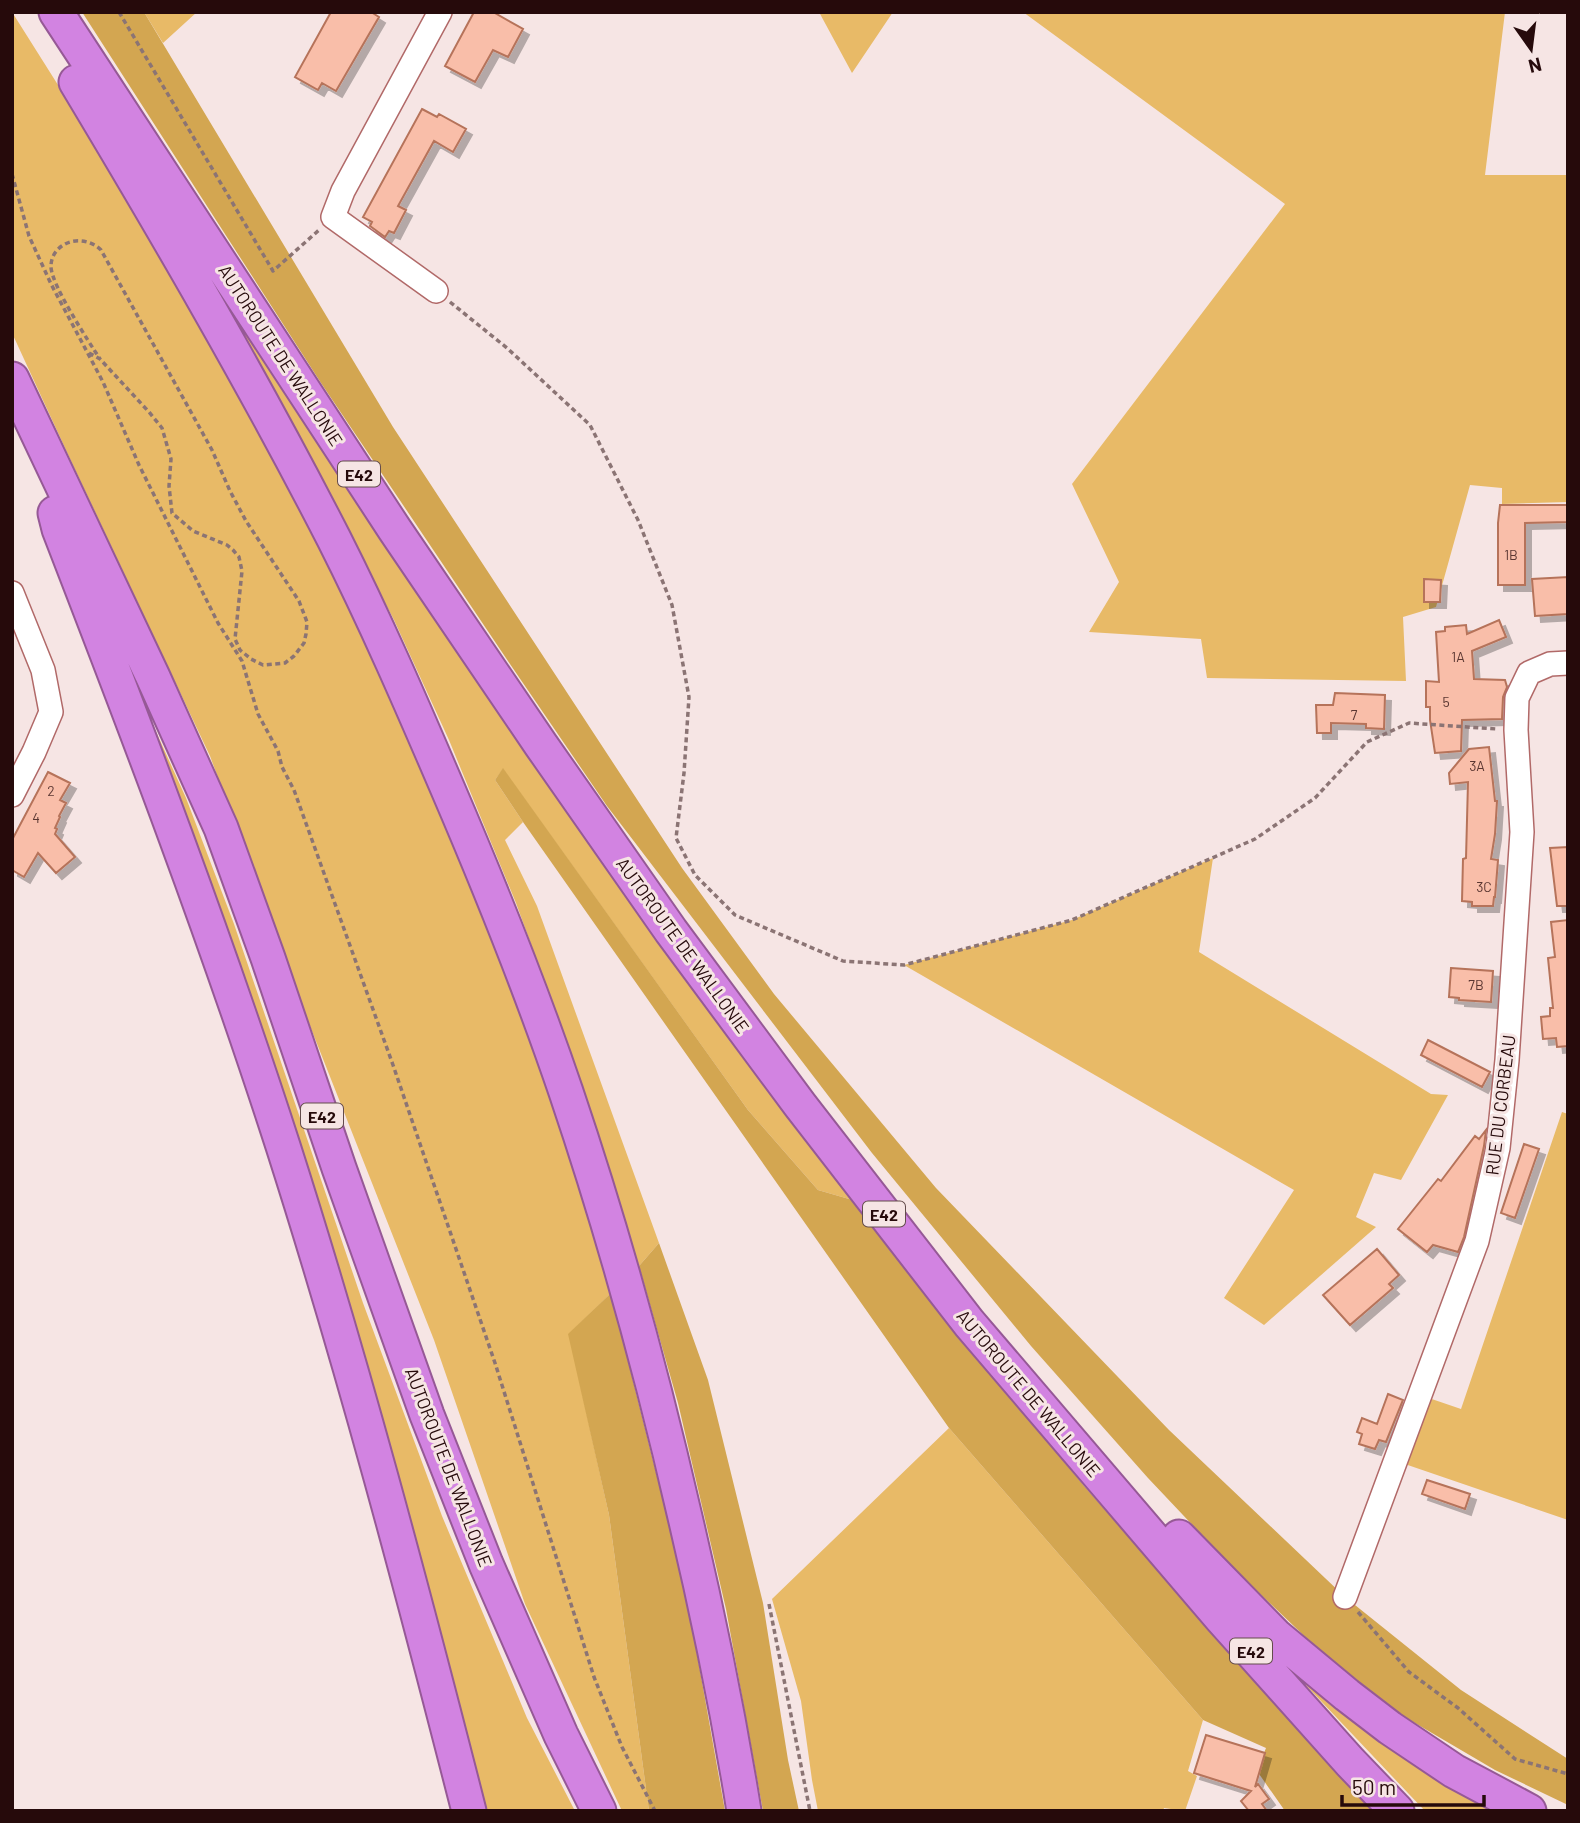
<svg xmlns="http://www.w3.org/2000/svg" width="1580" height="1823" font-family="Barlow,sans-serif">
<defs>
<filter id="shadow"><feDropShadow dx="6" dy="6" stdDeviation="0" flood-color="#0004"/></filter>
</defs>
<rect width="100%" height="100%" fill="#f6e5e4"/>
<path fill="#e8ba67" d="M12 12 174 269 329 561 450 824 561 1119 611 1293 569 1334 609 1515 649 1811H622L525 1604 434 1340 310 1026 210 756 71 461 12 333Z
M144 12H197L163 43Z
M819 12H893L852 73Z
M1023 12H1505L1485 175H1568V502L1502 504V488L1470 485 1436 607 1403 617 1406 681 1207 678 1201 639 1089 632 1119 582 1072 484 1285 204Z
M231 303 856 1201 818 1190 748 1110 503 769 495 780 523 822 505 840 537 906 659 1243 639 1266 584 1090 516 903 449 740 394 620 327 491 225 304Z
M134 683 186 798 234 924 363 1303 442 1516 527 1718 575 1811H483Z
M1213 858 1199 952 1431 1094 1448 1095 1401 1180 1374 1173 1356 1217 1376 1227 1264 1325 1224 1298 1294 1190 904 965 1072 920Z
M1562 1112 1568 1114V1520L1396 1461 1420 1395 1461 1409Z
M949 1428 1203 1720 1188 1771 1197 1776 1185 1811 1164 1808 1163 1811H818L812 1780 801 1701 772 1599Z
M1305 1679 1505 1811H1425L1302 1681Z"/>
<path fill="#d3a651" d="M82 12H144L393 427 682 868 774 994 936 1188 1169 1430 1345 1597 1461 1690 1568 1759V1805L1495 1770 1403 1716 1320 1651 1234 1569 1148 1478 1031 1346 872 1153 607 806 510 664 321 383Z
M503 768 748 1110 818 1190 856 1201 990 1372 1085 1487 1268 1696 1375 1811H1285L1257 1771 1266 1748 1203 1720 949 1428 523 822 495 780Z
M659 1243 708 1380 763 1603 788 1760 799 1811H763L726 1609 678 1403 639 1266Z
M611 1293 686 1592 725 1811H649L609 1515 568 1334Z"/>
<path fill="#f9bea9" stroke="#b6735a" stroke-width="2" filter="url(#shadow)" d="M331 12H371L379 17 336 91 322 83 318 90 295 77Z
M474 12H493L523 29 508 57 493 50 475 82 445 66Z
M422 109 437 117 439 114 466 129 453 152 434 141 398 206 406 210 394 233 389 231 385 237 370 226 372 222 363 217Z
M1500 505H1568V522L1525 523V585H1498V523Z
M1568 577V614L1535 616 1532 579Z
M1424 579 1441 580 1440 602H1424Z
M1499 620 1506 637 1472 651 1474 679 1505 680 1507 687 1503 697 1502 719 1462 720 1461 751 1435 753 1430 720V707H1426V681L1439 682 1436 632 1445 631V627L1466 625 1467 634Z
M1335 693 1385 695 1384 729 1366 728V724L1331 723V733H1317L1316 705H1333Z
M1489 747 1495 801H1497L1495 834 1491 859 1498 860 1495 897H1494L1493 906H1472V902L1462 901 1463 859 1466 858 1468 782 1450 784 1449 773 1469 749Z
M48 772 70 783 60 800 66 803 59 816 60 817 55 828 57 829 55 834 75 857 56 873 38 853 24 877 12 870V840Z
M1568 847V906H1557L1550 848Z
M1568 920V1046L1557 1047 1556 1038 1543 1039 1541 1017 1550 1016V1008H1553L1548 958 1555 957 1551 922Z
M1451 968 1493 971 1491 1002 1459 1000V998L1449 997Z
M1428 1040 1490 1072 1482 1087 1421 1055Z
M1486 1130 1484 1146 1464 1237 1458 1252 1433 1245 1427 1252 1398 1229 1438 1179 1441 1181 1475 1136 1479 1139Z
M1524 1144 1539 1149 1515 1218 1501 1213Z
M1377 1249 1399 1275 1389 1284 1393 1288 1350 1325 1323 1295Z
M1388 1394 1403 1400 1386 1442 1379 1440 1375 1449 1359 1444 1362 1434 1357 1432 1362 1418 1377 1424Z
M1427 1480 1470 1494 1465 1509 1422 1494Z
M1206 1735 1265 1753 1255 1787 1258 1784 1269 1799 1262 1804 1267 1811H1249L1241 1801 1251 1791 1194 1773Z"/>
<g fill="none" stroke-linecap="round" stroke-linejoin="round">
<defs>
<path id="minor" d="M436 291 333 217 343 191 440 12
M12 593 43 670 51 712 34 752 12 795
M1345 1597 1477 1241 1498 1148 1507 1060 1522 832 1516 730 1517 698 1529 673 1550 664 1568 663"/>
<path id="highway" d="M56 12 395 530 541 745 671 931 800 1105 969 1323 1222 1619 1350 1762 1397 1811
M76 82C166 232 254 383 334 539 375 620 411 703 447 787 490 887 531 989 566 1092 613 1231 652 1373 685 1517 708 1614 728 1712 744 1811
M12 379 153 677 221 828 268 958 339 1168 427 1415 486 1564 561 1735 599 1811
M55 513 59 529C138 733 216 938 283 1146 353 1365 412 1588 469 1811
M1179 1537 1276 1636 1347 1695 1390 1728 1454 1771 1529 1811"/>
</defs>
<use href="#minor" stroke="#b16968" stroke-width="26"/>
<use href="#highway" stroke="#965996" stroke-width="37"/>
<path stroke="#8b7474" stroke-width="3.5" stroke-dasharray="5 3.5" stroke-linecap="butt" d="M119 12 273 271 319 230
M12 174 29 236 51 284 103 382 139 465 218 623 242 661 258 714 278 751 282 767 294 790 393 1065 495 1363 594 1677 622 1747 655 1811
M450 302 507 348 590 425 638 520 672 605 689 697 684 773 676 838 695 875 735 915 843 961 904 965 1072 920 1255 839 1315 798 1367 742 1409 723 1497 729
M89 353 100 359 149 412 162 428 171 459 169 486 172 513 193 531 227 545 233 550 239 557 242 571 235 639 240 650 251 659 263 665 285 663 294 656 304 643 306 634 307 622 299 601 246 521 230 491 212 450 101 250C93 242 81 239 70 242 60 245 51 254 51 266 50 283 89 342 100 359
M769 1604 810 1811
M1358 1612 1409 1672 1458 1708 1515 1759 1568 1774"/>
<use href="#minor" stroke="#fff" stroke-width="23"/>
<use href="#highway" stroke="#d283e1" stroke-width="33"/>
</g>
<g text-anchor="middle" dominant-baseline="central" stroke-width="6" stroke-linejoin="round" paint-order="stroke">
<g font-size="14" fill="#5b3732">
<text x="1511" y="554">1B</text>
<text x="1458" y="656">1A</text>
<text x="1446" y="701">5</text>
<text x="1354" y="714">7</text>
<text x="1477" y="765">3A</text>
<text x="51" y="790">2</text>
<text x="36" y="817">4</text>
<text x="1484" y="886">3C</text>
<text x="1476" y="984">7B</text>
</g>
<g fill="#f6e5e4" stroke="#644c4c" stroke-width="2">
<rect x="338" y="461.5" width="42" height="25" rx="5"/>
<rect x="301" y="1103.5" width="42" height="25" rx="5"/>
<rect x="863" y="1201.5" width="42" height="25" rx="5"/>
<rect x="1230" y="1638.5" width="42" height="25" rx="5"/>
</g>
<g font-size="16" font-weight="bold" fill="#260a0b">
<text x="359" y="474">E42</text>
<text x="322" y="1116">E42</text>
<text x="884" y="1214">E42</text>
<text x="1251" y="1651">E42</text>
</g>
<g font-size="18" fill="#260a0b" stroke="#f6e5e4">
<text transform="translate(281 355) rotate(57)">AUTOROUTE DE WALLONIE</text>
<text transform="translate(683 945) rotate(54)">AUTOROUTE DE WALLONIE</text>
<text transform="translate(1500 1105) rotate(-83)">RUE DU CORBEAU</text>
<text transform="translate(1029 1393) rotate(50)">AUTOROUTE DE WALLONIE</text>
<text transform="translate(449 1467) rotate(69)">AUTOROUTE DE WALLONIE</text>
</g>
</g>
<rect width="1580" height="1823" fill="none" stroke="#260a0b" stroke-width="28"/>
<g transform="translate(1531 49) rotate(166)" stroke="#f6e5e4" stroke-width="5" paint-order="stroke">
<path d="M0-5L12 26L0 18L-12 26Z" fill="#260a0b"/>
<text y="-10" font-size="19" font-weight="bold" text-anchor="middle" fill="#260a0b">N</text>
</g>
<path d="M1342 1795v10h142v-10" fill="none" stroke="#260a0b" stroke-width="3.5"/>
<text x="1352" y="1795" font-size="21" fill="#260a0b" stroke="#f6e5e4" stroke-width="5" paint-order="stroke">50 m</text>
</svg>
